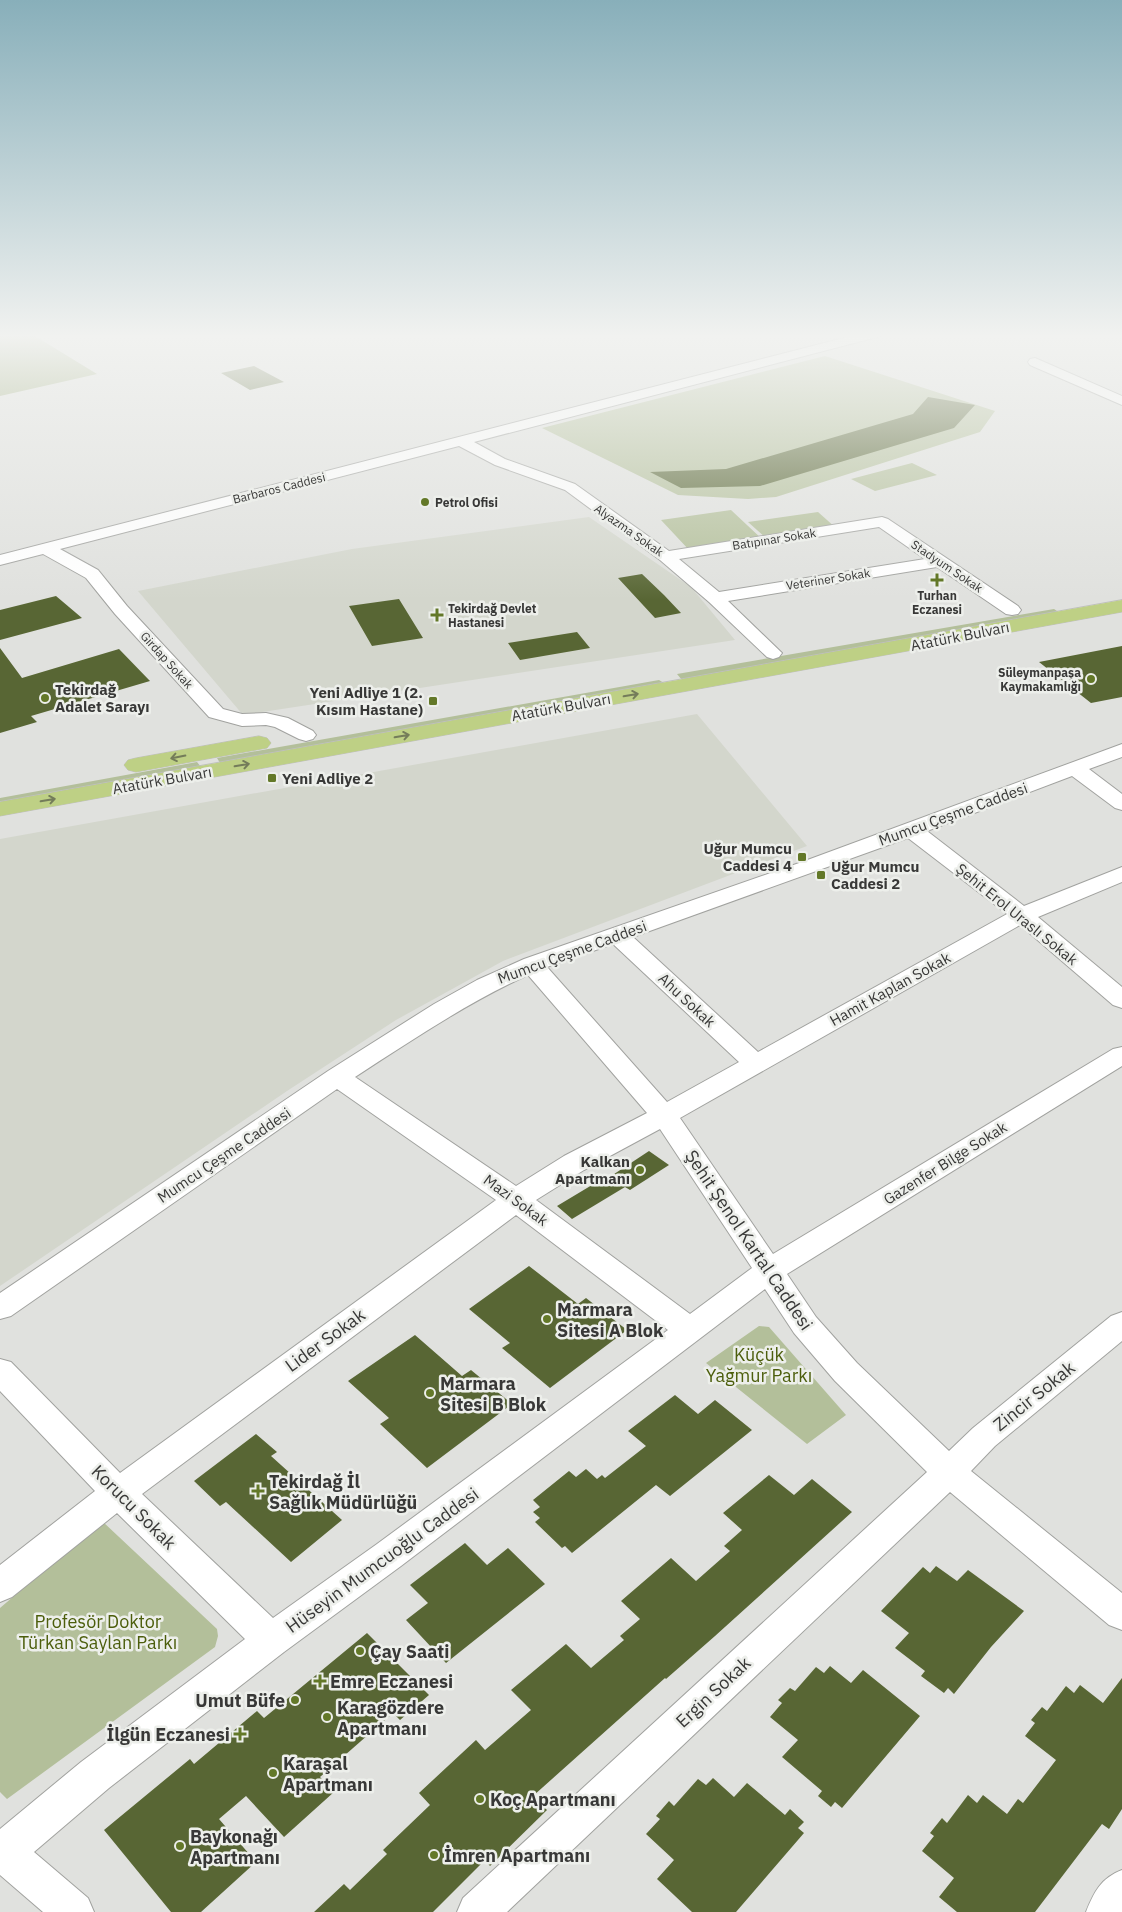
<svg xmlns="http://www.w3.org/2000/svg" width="1122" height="1912" font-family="'IBM Plex Sans',sans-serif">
<rect width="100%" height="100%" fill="#e0e1de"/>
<path fill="#d3d6cc" d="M589 517 691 587 735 640 243 715 138 591 352 549Z
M697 714 807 846 503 961 396 1020 287 1091 0 1286V839Z"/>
<path fill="#b3bf9a" d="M825 356 995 411 980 432 776 497 748 499 678 495 542 428Z
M912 463 937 475 875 491 851 479Z
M731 510 763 540 690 551 661 520Z
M818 512 836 528 766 538 748 522Z
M1054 609 1060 613 682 680 677 674Z
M659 680 664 683 220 763 217 758Z
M197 762 201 767 0 804V798Z
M759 1326 769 1327 846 1415 807 1444 706 1363Z
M102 1521 217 1629 218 1636 215 1647 7 1799 0 1792V1608Z"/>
<path fill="#98a874" d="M0 333H30L97 374 0 396Z"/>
<path fill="#586634" d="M254 366 284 382 250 390 221 373Z
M928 397 975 405 954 428 760 486 681 488 650 472 726 469 913 414Z
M642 574 664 595 681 613 655 618 618 578Z
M56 596 82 618 0 640V610Z
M399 599 423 638 372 646 349 606Z
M577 632 590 648 520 660 508 643Z
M1122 646V697L1091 703 1039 662Z
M0 648 22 678 119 649 150 681 31 716 37 722 0 733Z
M649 1151 669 1165 630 1190 625 1187 572 1219 557 1206 597 1182 599 1184Z
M529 1266 578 1304 586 1298 627 1330 550 1388 502 1348 510 1343 469 1309Z
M415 1335 462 1376 471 1370 512 1404 427 1468 380 1424 389 1418 348 1381Z
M675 1395 698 1414 715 1400 752 1430 670 1496 656 1485 572 1553 565 1546 562 1548 535 1522 540 1518 533 1512 540 1507 533 1500 569 1471 576 1477 586 1469 597 1479 602 1475 605 1478 646 1446 628 1431Z
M256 1434 277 1452 271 1456 342 1520 291 1562 226 1502 220 1506 194 1481Z
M769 1475 794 1495 812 1479 852 1512 715 1636 666 1679 665 1678 533 1796 547 1810 490 1866 485 1860 433 1912H314L344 1884 350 1890 387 1854 383 1850 430 1805 419 1793 476 1740 485 1750 531 1710 511 1690 566 1644 591 1668 624 1640 620 1636 640 1619 621 1601 671 1558 696 1581 730 1551 724 1546 742 1530 723 1513Z
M465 1543 487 1565 508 1548 545 1584 446 1663 406 1620 428 1603 410 1585Z
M936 1566 957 1581 968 1570 1024 1611 991 1647 954 1694 948 1688 944 1693 921 1676 925 1671 895 1648 909 1633 881 1611 923 1567 930 1573Z
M367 1633 429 1695 400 1720 393 1713 320 1777 334 1792 284 1837 246 1796 219 1819 256 1862 201 1912H171L104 1830 190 1759 194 1764 257 1711 264 1718Z
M830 1666 851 1683 863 1670 920 1716 842 1808 835 1802 831 1807 818 1796 822 1791 782 1757 798 1740 770 1717 782 1703 778 1700 790 1688 795 1691 816 1667 824 1673Z
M1122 1678V1809L1109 1829 1102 1824 1035 1912H957L939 1897 954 1878 922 1851 934 1836 930 1833 942 1818 947 1823 968 1795 977 1803 983 1795 1007 1814 1018 1799 1023 1803 1056 1760 1025 1736 1035 1723 1031 1720 1042 1707 1047 1711 1066 1686 1074 1693 1080 1685 1103 1703Z
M713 1778 734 1797 747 1783 785 1815 790 1809 804 1822 798 1828 804 1833 736 1912H692L657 1879 674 1860 646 1834 660 1819 656 1816 669 1801 674 1806 698 1779 706 1785Z"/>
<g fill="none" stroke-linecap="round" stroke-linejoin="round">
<defs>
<path id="minor" d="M863 333H883L881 336 474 442 505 459 575 484 669 551 882 517 888 519 1018 606 1021 610 1018 614 1012 615 1006 614 937 567 728 601 782 653 779 657 773 659 767 657 709 602 660 560 565 490 495 465 459 446 60 549 98 570 127 606 223 709 242 714 266 713 288 718 313 731 316 735 313 739 306 741 299 739 275 727 266 725 242 726 209 717 115 614 86 578 43 554 0 565V555ZM879 527 925 559 719 592 679 559Z
M1035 358 1122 396V405L1030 365 1028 362 1030 359Z
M1122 744V757L1089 769 1122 794V810L1115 808 1072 776 927 831 1024 906 1122 867V882L1038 917 1122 987V1008L1113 1005 1020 925 680 1118 773 1254 1113 1049 1122 1047V1066L787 1274 816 1317 857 1363 949 1451 973 1428 1111 1316 1122 1312V1341L995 1446 971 1471 1122 1593V1630L1109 1625 950 1492 507 1912H457L463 1898 927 1472 835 1381 794 1333 765 1289 401 1566 284 1652 109 1788 34 1852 88 1898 94 1912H43L0 1875V1829L81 1762 245 1639 117 1513 12 1597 0 1602V1565L95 1491 0 1391V1359L11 1362 120 1473 496 1200 337 1089 11 1316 0 1319V1293L328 1071 434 1004 477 980 524 959 802 862ZM908 838 1007 914 758 1052 633 937ZM613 944 739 1062 667 1102 547 967ZM528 975 647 1113 564 1156 516 1186 355 1077C412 1040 467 1003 528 975ZM660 1129 752 1268 690 1314 536 1200 584 1170ZM516 1215 668 1330 377 1544 273 1618 142 1494Z
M1122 1870V1912H1086C1094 1892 1101 1878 1122 1870Z"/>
<path id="major" d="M1122 600V612L0 816V802Z
M259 736 267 738 271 743 267 748 136 772 128 770 124 765 128 760 136 758Z"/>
</defs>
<use href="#minor" stroke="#a1a29f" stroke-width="2"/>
<use href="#major" stroke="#bfbfbf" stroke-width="1"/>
<use href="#minor" fill="#fff" fill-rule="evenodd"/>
<use href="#major" fill="#bed085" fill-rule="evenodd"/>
</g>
<defs><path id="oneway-shaft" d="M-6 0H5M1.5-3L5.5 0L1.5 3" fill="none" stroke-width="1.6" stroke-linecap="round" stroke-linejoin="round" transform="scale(1.25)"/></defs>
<g stroke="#747c5a">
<use href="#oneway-shaft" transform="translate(631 695) rotate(-10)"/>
<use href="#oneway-shaft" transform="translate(402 736) rotate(-10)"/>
<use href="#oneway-shaft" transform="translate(178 757) rotate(169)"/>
<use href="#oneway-shaft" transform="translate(242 765) rotate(-10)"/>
<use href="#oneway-shaft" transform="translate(48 800) rotate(-10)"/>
</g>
<linearGradient id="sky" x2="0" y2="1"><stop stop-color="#88afba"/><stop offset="0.56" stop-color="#f1f2f0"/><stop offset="1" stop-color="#f1f2f0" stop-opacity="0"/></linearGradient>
<rect width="1122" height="600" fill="url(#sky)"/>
<g fill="#637828" stroke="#edefeb" stroke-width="2">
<circle cx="425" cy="502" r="5"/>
<path d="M934.5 572.5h5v5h5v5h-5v5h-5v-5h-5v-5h5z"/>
<path d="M434.5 607.5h5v5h5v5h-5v5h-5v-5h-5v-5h5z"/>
<circle cx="1091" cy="679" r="5"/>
<circle cx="45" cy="698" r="5"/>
<rect x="428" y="696" width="10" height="10" rx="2.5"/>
<rect x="267" y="773" width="10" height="10" rx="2.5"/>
<rect x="797" y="852" width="10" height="10" rx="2.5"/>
<rect x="816" y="870" width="10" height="10" rx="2.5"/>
<circle cx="640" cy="1170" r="5"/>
<circle cx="547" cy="1319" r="5"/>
<circle cx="430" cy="1393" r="5"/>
<path d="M255.5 1483.5h5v5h5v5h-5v5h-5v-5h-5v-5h5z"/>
<circle cx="360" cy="1651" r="5"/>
<path d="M317.5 1673.5h5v5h5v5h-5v5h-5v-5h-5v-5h5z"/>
<circle cx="295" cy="1700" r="5"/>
<circle cx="327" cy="1717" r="5"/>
<path d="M237.5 1726.5h5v5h5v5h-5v5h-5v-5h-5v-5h5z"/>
<circle cx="273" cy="1773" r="5"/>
<circle cx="480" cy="1799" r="5"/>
<circle cx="180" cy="1846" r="5"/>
<circle cx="434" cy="1855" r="5"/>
</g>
<g text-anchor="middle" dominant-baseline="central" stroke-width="5" stroke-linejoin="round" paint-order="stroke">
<g font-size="12" fill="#383837" stroke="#edefeb">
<text transform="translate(279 488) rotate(-14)">Barbaros Caddesi</text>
<text transform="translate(629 530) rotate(35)">Alyazma Sokak</text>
<text transform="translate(774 539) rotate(-9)">Batıpınar Sokak</text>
<text transform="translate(947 566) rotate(34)">Stadyum Sokak</text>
<text transform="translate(828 579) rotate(-9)">Veteriner Sokak</text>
<text transform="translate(167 660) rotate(48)">Girdap Sokak</text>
</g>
<g font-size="12" font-weight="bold" fill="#383837" stroke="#edefeb" text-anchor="start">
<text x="435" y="502">Petrol Ofisi</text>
<text x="937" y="595" text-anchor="middle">Turhan<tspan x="937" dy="14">Eczanesi</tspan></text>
<text x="448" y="608">Tekirdağ Devlet<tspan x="448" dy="14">Hastanesi</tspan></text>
<text x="1081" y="672" text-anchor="end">Süleymanpaşa<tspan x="1081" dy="14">Kaymakamlığı</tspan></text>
</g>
<g font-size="15" fill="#383837" stroke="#edefeb">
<text transform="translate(960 636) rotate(-11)">Atatürk Bulvarı</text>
<text transform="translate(561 707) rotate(-10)">Atatürk Bulvarı</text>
<text transform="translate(162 780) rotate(-10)">Atatürk Bulvarı</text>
<text transform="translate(953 814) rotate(-20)">Mumcu Çeşme Caddesi</text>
<text transform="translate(1017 914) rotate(39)">Şehit Erol Uraslı Sokak</text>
<text transform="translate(572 952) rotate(-20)">Mumcu Çeşme Caddesi</text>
<text transform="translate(890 989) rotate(-29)">Hamit Kaplan Sokak</text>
<text transform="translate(687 1000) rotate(43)">Ahu Sokak</text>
<text transform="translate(224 1155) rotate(-34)">Mumcu Çeşme Caddesi</text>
<text transform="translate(945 1163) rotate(-32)">Gazenfer Bilge Sokak</text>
<text transform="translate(516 1200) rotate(36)">Mazi Sokak</text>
</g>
<g font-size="15" font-weight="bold" fill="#383837" stroke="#edefeb" text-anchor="start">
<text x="55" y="689">Tekirdağ<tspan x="55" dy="17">Adalet Sarayı</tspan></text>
<text x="423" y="692" text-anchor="end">Yeni Adliye 1 (2.<tspan x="423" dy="17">Kısım Hastane)</tspan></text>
<text x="282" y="778">Yeni Adliye 2</text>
<text x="792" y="848" text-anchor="end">Uğur Mumcu<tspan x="792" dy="17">Caddesi 4</tspan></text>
<text x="831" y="866">Uğur Mumcu<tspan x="831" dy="17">Caddesi 2</tspan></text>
<text x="630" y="1161" text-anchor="end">Kalkan<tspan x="630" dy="17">Apartmanı</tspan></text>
</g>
<g font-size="18" fill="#383837" stroke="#edefeb">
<text transform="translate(749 1240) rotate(56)">Şehit Şenol Kartal Caddesi</text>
<text transform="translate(325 1340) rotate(-36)">Lider Sokak</text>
<text transform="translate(1034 1396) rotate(-39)">Zincir Sokak</text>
<text transform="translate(134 1507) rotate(45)">Korucu Sokak</text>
<text transform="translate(382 1560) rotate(-36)">Hüseyin Mumcuoğlu Caddesi</text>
<text transform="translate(713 1692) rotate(-43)">Ergin Sokak</text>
</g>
<g font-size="18" font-weight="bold" fill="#383837" stroke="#edefeb" text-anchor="start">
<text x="557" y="1309">Marmara<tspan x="557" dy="21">Sitesi A Blok</tspan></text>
<text x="440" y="1383">Marmara<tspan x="440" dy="21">Sitesi B Blok</tspan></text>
<text x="269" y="1481">Tekirdağ İl<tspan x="269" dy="21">Sağlık Müdürlüğü</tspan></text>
<text x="370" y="1651">Çay Saati</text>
<text x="330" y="1681">Emre Eczanesi</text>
<text x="285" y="1700" text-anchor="end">Umut Büfe</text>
<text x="337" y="1707">Karagözdere<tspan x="337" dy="21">Apartmanı</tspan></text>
<text x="230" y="1734" text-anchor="end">İlgün Eczanesi</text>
<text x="283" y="1763">Karaşal<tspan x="283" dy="21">Apartmanı</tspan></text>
<text x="490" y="1799">Koç Apartmanı</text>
<text x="190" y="1836">Baykonağı<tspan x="190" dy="21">Apartmanı</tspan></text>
<text x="444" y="1855">İmren Apartmanı</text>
</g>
<g font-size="18" fill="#4c5e0c" stroke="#edefeb">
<text x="759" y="1354">Küçük<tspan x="759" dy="21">Yağmur Parkı</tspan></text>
<text x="98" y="1621">Profesör Doktor<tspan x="98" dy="21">Türkan Saylan Parkı</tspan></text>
</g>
</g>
</svg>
